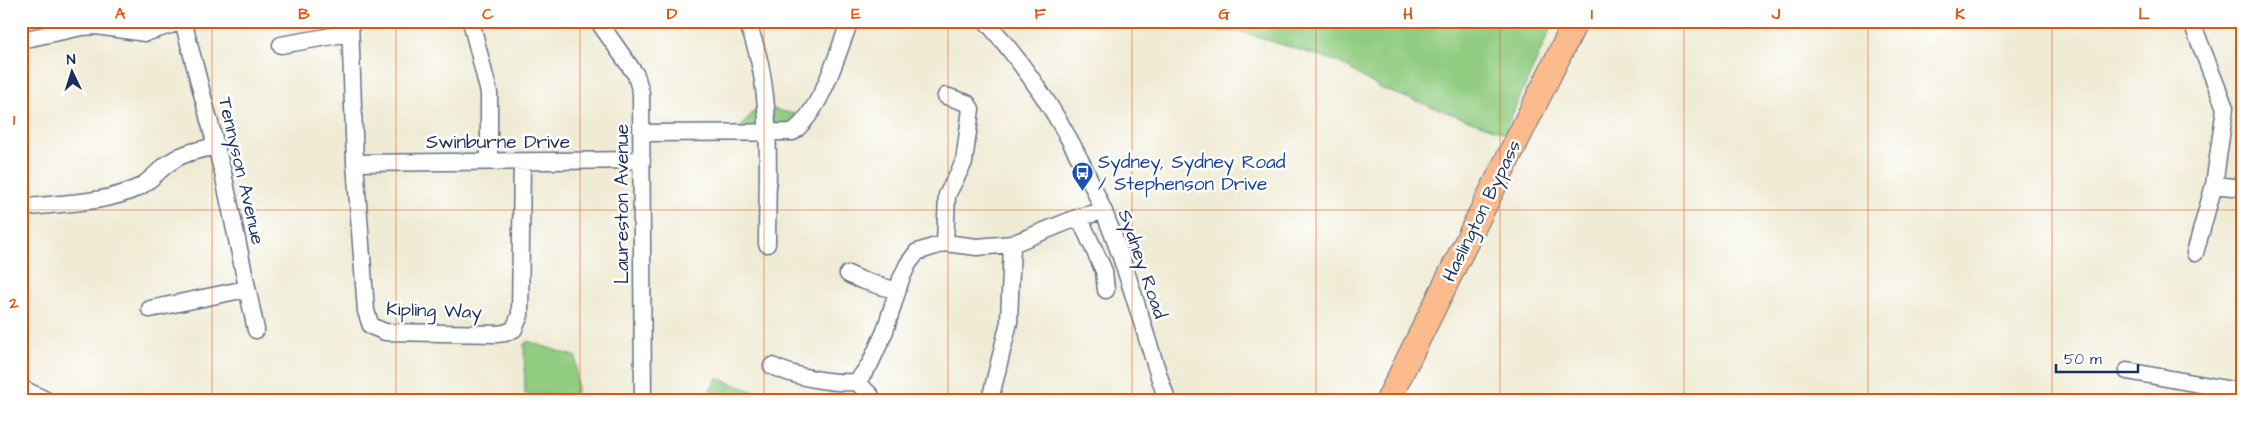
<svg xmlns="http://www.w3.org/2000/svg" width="2264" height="421" font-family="'Architects Daughter',sans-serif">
<rect width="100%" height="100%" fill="#fff"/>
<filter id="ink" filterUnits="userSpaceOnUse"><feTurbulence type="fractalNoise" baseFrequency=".02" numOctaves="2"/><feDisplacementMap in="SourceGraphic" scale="10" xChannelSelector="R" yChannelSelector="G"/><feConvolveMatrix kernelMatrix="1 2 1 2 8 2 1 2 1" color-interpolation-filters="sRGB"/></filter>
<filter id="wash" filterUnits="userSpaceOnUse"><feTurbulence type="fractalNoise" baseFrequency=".0096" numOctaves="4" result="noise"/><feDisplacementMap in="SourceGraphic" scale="20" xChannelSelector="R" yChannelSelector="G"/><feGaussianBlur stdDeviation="1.12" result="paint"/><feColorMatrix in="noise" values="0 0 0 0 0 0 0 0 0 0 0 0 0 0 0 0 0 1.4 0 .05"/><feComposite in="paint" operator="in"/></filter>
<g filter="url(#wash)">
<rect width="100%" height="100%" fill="#efebd4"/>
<path fill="#91cc81" stroke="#567e70" d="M1218 21H1554L1504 133 1380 88 1338 62 1238 31H1219Z
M758 106 809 117 807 121 735 134Z
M528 341 576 357 577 395 525 394 524 344Z
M717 378 763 395 770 391 774 395 785 397 784 400H705Z"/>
</g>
<g filter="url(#ink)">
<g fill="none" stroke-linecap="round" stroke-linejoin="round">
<defs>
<path id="minor" d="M183 21 223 173 256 330
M350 21 355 163 366 311 371 326 385 332 497 334 505 333 514 329 520 315 522 162
M471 21 489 93V161
M598 21 636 75 641 93 643 400
M746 21C775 82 767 176 767 244
M986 21C1035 77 1075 141 1103 210 1129 271 1145 337 1167 400
M2194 28 2225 108 2214 185 2243 188
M21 40 82 27 97 26 145 33 183 21
M281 45 349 33
M642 133 793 132C823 108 836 56 850 21
M355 163 642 160
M21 208C57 203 106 204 139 187 151 181 160 168 172 161 184 152 201 150 216 146
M1079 217 1104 271 1106 290
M945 243 947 195 964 162 971 109 967 103 946 96
M2195 253 2214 185
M848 274 861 280 897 291
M150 309 246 289
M772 366C795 377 832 384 857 382L870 364 885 331 901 279 908 264 917 252 945 243 977 247 1012 244 1079 217 1104 211
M2127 371 2243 392
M857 382 871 396
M21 388 46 400
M990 400 1009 322 1012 244"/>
<path id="highway" d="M1388 400 1576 21"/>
</defs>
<use href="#minor" stroke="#657187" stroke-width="19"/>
<use href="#highway" stroke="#657187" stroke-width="26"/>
<use href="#minor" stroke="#fff" stroke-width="16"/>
<use href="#highway" stroke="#fbbb8d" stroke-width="24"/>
</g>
</g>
<path fill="none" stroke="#de5710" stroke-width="1" stroke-opacity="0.55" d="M212 21V400M396 21V400M580 21V400M764 21V400M948 21V400M1132 21V400M1316 21V400M1500 21V400M1684 21V400M1868 21V400M2052 21V400M21 210H2243"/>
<defs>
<symbol id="bus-pin" viewBox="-11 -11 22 30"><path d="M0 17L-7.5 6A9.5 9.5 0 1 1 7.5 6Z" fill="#1a4fb4" stroke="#fff"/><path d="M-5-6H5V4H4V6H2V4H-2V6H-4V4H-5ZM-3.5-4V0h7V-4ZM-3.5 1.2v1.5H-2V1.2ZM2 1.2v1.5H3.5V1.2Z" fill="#fff"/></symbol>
</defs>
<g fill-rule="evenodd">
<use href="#bus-pin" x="1070" y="160" width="25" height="34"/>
</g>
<g text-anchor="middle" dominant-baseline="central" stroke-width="5" stroke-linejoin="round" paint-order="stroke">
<g font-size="19" fill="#1b2f5e" stroke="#fff">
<text x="498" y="142">Swinburne Drive</text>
<text transform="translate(241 171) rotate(77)">Tennyson Avenue</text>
<text transform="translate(622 204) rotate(-90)">Laureston Avenue</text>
<text transform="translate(1482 211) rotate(-64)">Haslington Bypass</text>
<text transform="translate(1142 264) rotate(71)">Sydney Road</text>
<text transform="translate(434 311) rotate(2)">Kipling Way</text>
</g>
<g font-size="19" fill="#164399" stroke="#fff" text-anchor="start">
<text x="1098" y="162">Sydney, Sydney Road<tspan x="1098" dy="22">/ Stephenson Drive</tspan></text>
</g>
</g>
<rect width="2264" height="421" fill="none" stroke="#fff" stroke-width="55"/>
<g transform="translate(72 72) rotate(356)" stroke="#ffffff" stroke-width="4" paint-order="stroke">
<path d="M0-4L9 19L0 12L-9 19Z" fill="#1b2f5e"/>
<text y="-8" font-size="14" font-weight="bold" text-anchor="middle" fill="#1b2f5e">N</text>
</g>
<path d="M2056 364v8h82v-8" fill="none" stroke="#1b2f5e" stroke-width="2.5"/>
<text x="2064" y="364" font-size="15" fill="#1b2f5e" stroke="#ffffff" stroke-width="4" paint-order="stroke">50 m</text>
<rect x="28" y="28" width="2208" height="366" fill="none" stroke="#de5710" stroke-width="2"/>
<g font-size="16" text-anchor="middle" font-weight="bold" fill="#de5710">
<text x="120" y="19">A</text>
<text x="304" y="19">B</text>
<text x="488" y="19">C</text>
<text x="672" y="19">D</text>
<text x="856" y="19">E</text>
<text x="1040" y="19">F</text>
<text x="1224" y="19">G</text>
<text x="1408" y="19">H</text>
<text x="1592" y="19">I</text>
<text x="1776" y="19">J</text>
<text x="1960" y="19">K</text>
<text x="2144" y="19">L</text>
<text x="14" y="125">1</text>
<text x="14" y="308">2</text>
</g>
</svg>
